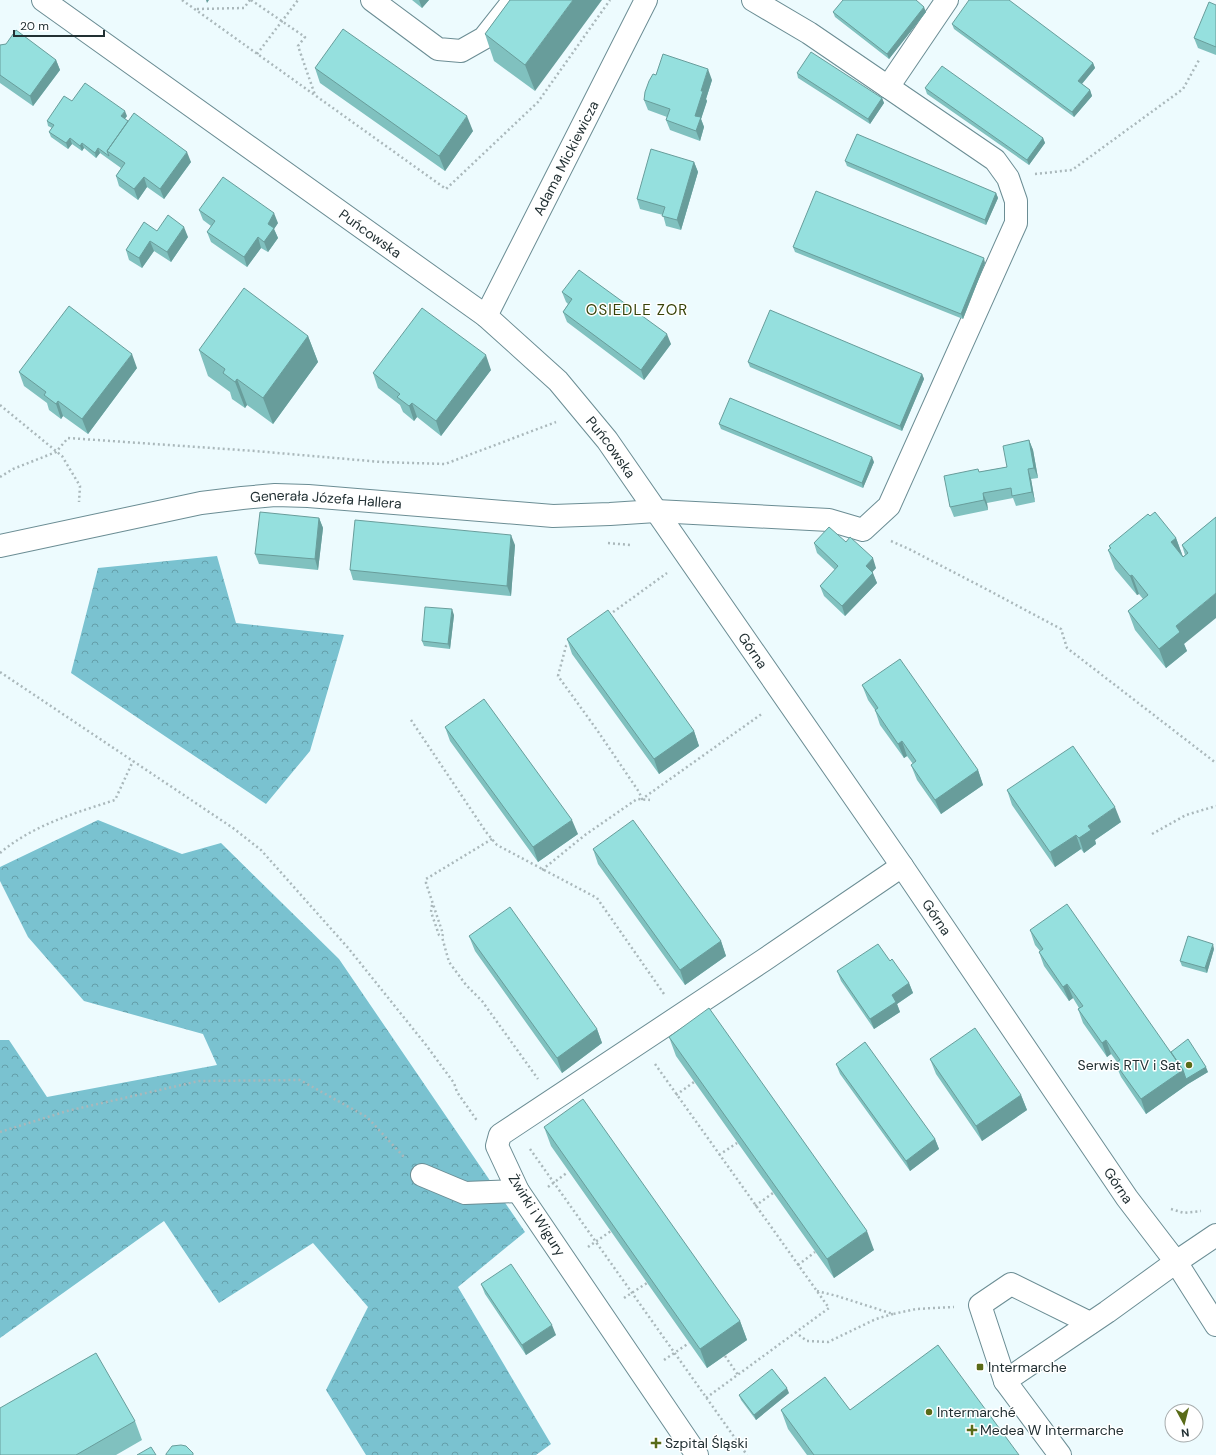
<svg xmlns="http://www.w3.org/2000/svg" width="1216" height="1455" viewBox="0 0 1216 1455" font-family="'DM Sans',sans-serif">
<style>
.forest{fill:url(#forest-crowns)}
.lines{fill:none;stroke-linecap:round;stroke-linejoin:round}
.minor-casing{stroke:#6b8d94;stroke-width:24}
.path{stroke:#aab8bb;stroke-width:2.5;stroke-dasharray:2 3;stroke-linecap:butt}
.minor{stroke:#fff;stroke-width:22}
.wall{fill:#80c1bf}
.shaded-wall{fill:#689d9b}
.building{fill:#95e0de;stroke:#689d9b}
.poi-dot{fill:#596b18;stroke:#fff;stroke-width:1.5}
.labels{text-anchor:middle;stroke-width:3;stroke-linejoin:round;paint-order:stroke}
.street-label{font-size:14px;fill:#223033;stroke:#fff}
.poi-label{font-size:14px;fill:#223033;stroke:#fff;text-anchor:start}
.neighbourhood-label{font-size:15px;letter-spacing:1px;fill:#374309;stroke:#fff}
</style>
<defs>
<pattern id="forest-crowns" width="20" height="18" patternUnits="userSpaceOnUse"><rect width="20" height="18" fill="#7ac2d0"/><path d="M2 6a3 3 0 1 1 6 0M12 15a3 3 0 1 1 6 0" fill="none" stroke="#649ea9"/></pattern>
</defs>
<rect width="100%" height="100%" fill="#edfbfe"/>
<path class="forest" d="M217,556L236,623L344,635L310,751L266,804L71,673L98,568Z
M98,820L182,854L221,843L339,959L525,1232L458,1287L551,1444L536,1455H366L326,1390L368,1307L313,1243L219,1303L164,1221L0,1338V1040H9L47,1097L217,1065L203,1034L84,1001L28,937L0,881V867Z"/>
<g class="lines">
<defs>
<g id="minor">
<path id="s1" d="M43,0L486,316L558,381L607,440L902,866L1127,1198L1176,1262L1216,1325"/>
<path d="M372,0L438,49L461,51L484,38L514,0"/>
<path d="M888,87L947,0"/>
<path id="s2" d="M486,316L646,0"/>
<path id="s3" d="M0,546L201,503L242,498L275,495L308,496L553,516L610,514L656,511L829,520L863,530L889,506L1016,223V201L1008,178L995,160L809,33L753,0"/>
<path d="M422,1175L465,1193L518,1191"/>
<path d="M1005,1381L980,1305L1011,1284L1090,1323"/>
<path d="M697,1455L518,1191L497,1146L500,1135L764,960L902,866"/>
<path d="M1060,1455L1005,1381L1107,1312L1176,1262L1216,1235"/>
</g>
</defs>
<use href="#minor" class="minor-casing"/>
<path class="path" d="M182,0L446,189L538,102L610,0
M251,0L305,37L298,46L315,95
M197,9L244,8L250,0
M257,54L298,0
M1035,174L1072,170L1183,89L1199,60
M0,405L62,456L80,486L79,502
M0,477L13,469L56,452L68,438L255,451L381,462L445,464L556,422
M891,541L909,549L986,589L1061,629L1067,648L1216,763
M608,543L630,545
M609,615L667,573
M571,643L566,646L558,676L597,730L639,792L642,799L763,713
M0,672L233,828L261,850L349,949L426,1045L454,1083L457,1092L478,1122
M411,720L486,832L497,845L597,898L664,994
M1152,834L1186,815L1216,806
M492,839L426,879V883L443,934L442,937L449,962L466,985L482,1001L538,1079
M0,853C33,825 75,813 115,800L133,761
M542,870L585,835L637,799L650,800
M432,905L431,912L439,935L442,937
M655,1064L829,1308L706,1398
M676,1095L694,1082
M0,1132L67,1111L199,1081L300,1080L367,1117L404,1157
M530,1149L747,1455
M719,1155L737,1143
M548,1187L568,1172
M755,1206L773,1193
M1171,1209L1184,1213L1201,1211
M588,1247L611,1231
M798,1265L815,1252
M817,1291L837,1296L893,1314L916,1309L954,1307
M624,1298L647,1283
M795,1332L807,1341L828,1342L876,1319L893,1314
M725,1356L738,1375
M664,1360L689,1343"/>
<use href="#minor" class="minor"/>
</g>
<path class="wall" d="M412,0H429L422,8Z
M510,0L535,91L494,61L485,34Z
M1216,5V55L1198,48L1194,38Z
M833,12H926L889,59L835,17Z
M952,24L1093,63L1095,68L1082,84L1090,90L1092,96L1074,117L954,29Z
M6,44L56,60L60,70L33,106L0,83V45Z
M315,68L473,131L445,171L320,83Z
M797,73L882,98L884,103L870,124L798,78Z
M656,75L712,80L706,99L707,101L701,119L704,127L700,141L670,130L666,120L667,117L648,110L644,100Z
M925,88L1043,138L1045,143L1029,165L927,94Z
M127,116L125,119L191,162L164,199L147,187L138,200L119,186L116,176L121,168L100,153L96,158L84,148L82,151L72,144L68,149L51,137L49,132L52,128L48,126L47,121Z
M845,161L996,193L998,198L986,225L847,166Z
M694,162L698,172L681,230L666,226L663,215L640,209L637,199Z
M199,210L278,223L274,229L278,238L268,252L261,248L247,267L211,242L207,232L211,226L203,220Z
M157,231L188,237L171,262L154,251L142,268L129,260L126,250Z
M793,247L985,263L963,319L795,252Z
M562,292L671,344L644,380L567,322L563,312L568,304L566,302Z
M308,336L318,362L273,424L247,405L245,408L232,399L230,392L208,376L199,350Z
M748,362L922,374L924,379L902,431L750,367Z
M137,368L88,434L63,416L61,419L49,410L47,403L24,386L19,372Z
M491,370L441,436L417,417L414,421L403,412L400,405L378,388L373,373Z
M719,424L874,462L863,488L721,429Z
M1029,440L1033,450L1038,478L1031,479L1035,502L1016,506L1013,498L987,503L988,510L954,517L950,507L979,472L1007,467Z
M1150,516L1176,538L1183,557L1185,555L1182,545L1216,517L1184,644L1187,651L1166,668L1135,630L1128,611L1143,599L1139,594L1137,595L1115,569L1108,550L1110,549L1109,546Z
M319,518L323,528L318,570L259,564L255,554Z
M846,542L876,568L872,572L877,583L845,616L824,596L820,586L835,570L817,553L814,543Z
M515,545L511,596L353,580L350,570Z
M454,615L450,649L424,646L422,641Z
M567,639L694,731L699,746L659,774L572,654Z
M862,685L978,770L983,785L941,814L917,780L911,765L913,764L907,756L904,758L880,725L875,710L868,700Z
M445,727L578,834L538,862L450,741Z
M1007,790L1121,822L1095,840L1096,844L1084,853L1081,849L1055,867L1012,805Z
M593,849L721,941L726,956L685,985L598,864Z
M1030,930L1171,1052L1208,1072L1188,1084L1146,1114L1121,1077L1115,1063L1117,1062L1111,1054L1107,1057L1083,1023L1078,1009L1079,1008L1073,998L1069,1001L1044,966L1039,952L1040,951L1035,945Z
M469,936L597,1029L602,1043L562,1073L475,951Z
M1214,949L1207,973L1182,966L1180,961Z
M890,961L909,983L913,993L897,1004L900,1012L874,1029L841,981L837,971Z
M669,1037L874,1250L834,1278L676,1056Z
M930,1059L1021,1095L1027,1110L982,1141L936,1074Z
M836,1064L935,1139L939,1149L910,1171L840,1074Z
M544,1127L740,1321L747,1340L707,1368L551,1146Z
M481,1284L556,1335L526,1355L485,1294Z
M789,1393L756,1420L741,1400L739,1395Z
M781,1410H850L1019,1455H807L788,1429Z
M135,1421L142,1440L116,1455H0Z"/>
<path class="shaded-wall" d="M206,0H209L207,3Z
M419,0H429L422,8Z
M573,0H602L535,91L525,65Z
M924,7L926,12L889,59L887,54Z
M56,60L60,70L33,106L30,96Z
M1093,63L1095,68L1080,86L1078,81Z
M708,69L712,80L706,99L707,101L701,119L704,127L700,141L696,131L695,116L701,91Z
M1090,90L1092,96L1074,117L1072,112Z
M882,98L884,103L870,124L868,119Z
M125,111L127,116L123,121L121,116Z
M467,116L473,131L445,171L439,156Z
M70,138L72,144L68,149L66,143Z
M1043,138L1045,143L1029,165L1027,160Z
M82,143L84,148L82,151L80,146Z
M98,148L100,153L96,158L95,153Z
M187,152L191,162L164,199L160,189Z
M694,162L698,172L681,230L677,220Z
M144,177L147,187L138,200L134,189Z
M996,193L998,198L986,225L985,220Z
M274,213L278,223L274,229L278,238L268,252L264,242L268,224Z
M184,227L188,237L171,262L167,252Z
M258,237L261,248L247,267L244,257Z
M150,241L154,251L142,268L139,258Z
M984,258L985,263L963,319L961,314Z
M667,334L671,344L644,380L641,370Z
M308,336L318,362L273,424L263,398Z
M132,354L137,368L88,434L82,419Z
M486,355L491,370L441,436L436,421Z
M922,374L924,379L902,431L900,426Z
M237,379L247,405L245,408L235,382Z
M58,401L63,416L61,419L56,404Z
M412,403L417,417L414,421L409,406Z
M1029,440L1033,450L1038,478L1034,468Z
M872,457L874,462L863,488L862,483Z
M1028,469L1031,479L1035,502L1032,492Z
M983,493L987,503L988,510L984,500Z
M319,518L323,528L318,570L315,559Z
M511,535L515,545L511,596L507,586Z
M1176,538L1183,557L1171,542Z
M873,558L876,568L869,576L866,566Z
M873,573L877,583L845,616L842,606Z
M1132,575L1139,594L1137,595L1130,576Z
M1216,593V618L1184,644L1187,651L1166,668L1159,649L1176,626Z
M452,609L454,615L450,649L448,644Z
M694,731L699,746L659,774L654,759Z
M902,741L907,756L904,758L898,744Z
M978,770L983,785L941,814L935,800Z
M1115,807L1121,822L1095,840L1096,844L1084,853L1079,838L1088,826Z
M572,820L578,834L538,862L533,847Z
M1076,835L1081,849L1055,867L1050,852Z
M721,941L726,956L685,985L680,970Z
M1213,944L1214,949L1207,973L1205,968Z
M909,983L913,993L897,1004L900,1012L874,1029L870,1019L892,995Z
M1067,984L1073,998L1069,1001L1063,987Z
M597,1029L602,1043L562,1073L557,1058Z
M1106,1040L1111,1054L1107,1057L1102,1043Z
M1206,1067L1208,1072L1188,1084L1146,1114L1141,1099L1183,1070Z
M1021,1095L1027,1110L982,1141L976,1126Z
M935,1139L939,1149L910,1171L906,1161Z
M867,1231L874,1250L834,1278L827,1259Z
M740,1321L747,1340L707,1368L700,1349Z
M552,1325L556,1335L526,1355L522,1345Z
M787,1388L789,1393L756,1420L754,1415Z"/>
<path class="building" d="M510,0H573L525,65L485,34Z
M843,0H916L924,7L887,54L833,12Z
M969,0H1009L1093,63L1078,81L1090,90L1072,112L952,24Z
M1209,2L1216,5V47L1194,38Z
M343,29L467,116L439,156L315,68Z
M16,30L56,60L30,96L0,75V45L6,44Z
M811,52L882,98L868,119L797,73Z
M663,54L708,69L701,91H703L695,116L701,117L696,131L666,120L670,109L644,100L645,92L649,81L653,74L656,75Z
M942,66L1043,138L1027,160L925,88Z
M85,83L125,111L121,116L128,121L107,151L109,156L98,148L95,153L82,143L80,146L70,138L66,143L49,132L54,125L47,121L64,96L72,101Z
M134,113L187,152L160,189L144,177L134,189L116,176L125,163L107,151Z
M857,134L996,193L985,220L845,161Z
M651,149L694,162L677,220L662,216L665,207L637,199Z
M223,177L274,213L268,224L274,228L264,242L258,237L244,257L207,232L215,221L199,210Z
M816,191L984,258L961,314L793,247Z
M168,215L184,227L167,252L150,241L139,258L126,250L144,222L157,231Z
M579,270L667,334L641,370L563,312L572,299L562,292Z
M244,288L308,336L263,398L237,379L235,382L223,373L225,369L199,350Z
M69,306L132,354L82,419L58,401L56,404L44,395L46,392L19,372Z
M422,308L486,355L436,421L412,403L409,406L397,397L400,394L373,373Z
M770,310L922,374L900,426L748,362Z
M730,398L872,457L862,483L719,424Z
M1029,440L1034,468L1028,469L1032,492L1012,496L1011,488L983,493L984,500L950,507L944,476L978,469L979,472L1007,467L1003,446Z
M260,512L319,518L315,559L255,554Z
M1155,512L1176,538L1171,542L1183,557L1188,553L1182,545L1216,517V593L1176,626L1180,632L1159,649L1128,611L1148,595L1132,575L1130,576L1108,550L1111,548L1109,546L1148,514L1150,516Z
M355,520L511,535L507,586L350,570Z
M829,527L846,542L850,537L873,558L866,566L873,573L842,606L820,586L838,566L814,543Z
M425,607L452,609L448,644L422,641Z
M608,610L694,731L654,759L567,639Z
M900,659L978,770L935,800L911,765L916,761L902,741L898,744L875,710L878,708L862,685Z
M484,699L572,820L533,847L445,727Z
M1073,746L1115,807L1088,826L1091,830L1079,838L1076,835L1050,852L1007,790Z
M633,820L721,941L680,970L593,849Z
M1067,904L1183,1070L1141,1099L1115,1063L1120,1060L1106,1040L1102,1043L1078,1009L1083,1006L1067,984L1063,987L1039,952L1043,949L1030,930Z
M510,907L597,1029L557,1058L469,936Z
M1188,936L1213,944L1205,968L1180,961Z
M878,944L890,961L892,959L909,983L892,995L896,1002L870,1019L837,971Z
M709,1008L867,1231L827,1259L669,1037Z
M975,1028L1021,1095L976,1126L930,1059Z
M1188,1039L1206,1067L1186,1079L1183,1070L1171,1052Z
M865,1042L935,1139L906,1161L836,1064Z
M583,1099L740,1321L700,1349L544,1127Z
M511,1264L552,1325L522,1345L481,1284Z
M938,1345L1019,1455H814L781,1410L825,1377L850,1410Z
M96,1353L135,1421L76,1455H0V1408Z
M772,1369L787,1388L754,1415L739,1395Z
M181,1445L186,1446L193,1453V1455H166V1454L172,1446Z
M151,1447L156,1455H137Z"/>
<g class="poi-dot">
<circle cx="1189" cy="1065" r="4"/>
<rect x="976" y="1363" width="8" height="8" rx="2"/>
<circle cx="929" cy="1412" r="4"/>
<path d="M970 1424h4v4h4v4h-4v4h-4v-4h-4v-4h4z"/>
<path d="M654 1437h4v4h4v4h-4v4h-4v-4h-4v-4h4z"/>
</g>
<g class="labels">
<g class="street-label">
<text dy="5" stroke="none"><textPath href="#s2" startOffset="177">Adama Mickiewicza</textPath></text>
<text dy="5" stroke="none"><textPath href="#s1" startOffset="402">Puńcowska</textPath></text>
<text dy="5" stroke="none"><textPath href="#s1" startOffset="726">Puńcowska</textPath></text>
<text dy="5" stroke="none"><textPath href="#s3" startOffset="331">Generała Józefa Hallera</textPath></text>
<text dy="5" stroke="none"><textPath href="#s1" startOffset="974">Górna</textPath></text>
<text dy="5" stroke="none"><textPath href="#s1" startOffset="1298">Górna</textPath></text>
<text dy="5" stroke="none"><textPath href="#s1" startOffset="1622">Górna</textPath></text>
<text transform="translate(537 1215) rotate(58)" y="5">Żwirki i Wigury</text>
</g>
<g class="poi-label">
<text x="1181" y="1070" text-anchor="end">Serwis RTV i Sat</text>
<text x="988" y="1372">Intermarche</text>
<text x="937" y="1417">Intermarché</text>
<text x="980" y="1435">Medea W Intermarche</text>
<text x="665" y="1448">Szpital Śląski</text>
</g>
<g class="neighbourhood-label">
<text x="637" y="315">OSIEDLE ZOR</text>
</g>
</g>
<g transform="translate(1184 1423) rotate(173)"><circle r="19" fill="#ffffff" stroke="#a7acad"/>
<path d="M0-3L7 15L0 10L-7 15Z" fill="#596b18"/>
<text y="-6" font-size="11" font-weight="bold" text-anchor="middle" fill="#223033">N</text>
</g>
<path d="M14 30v6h90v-6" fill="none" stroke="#223033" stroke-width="2"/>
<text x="20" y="30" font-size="12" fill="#223033" stroke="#ffffff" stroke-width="3" paint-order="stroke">20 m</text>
</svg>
